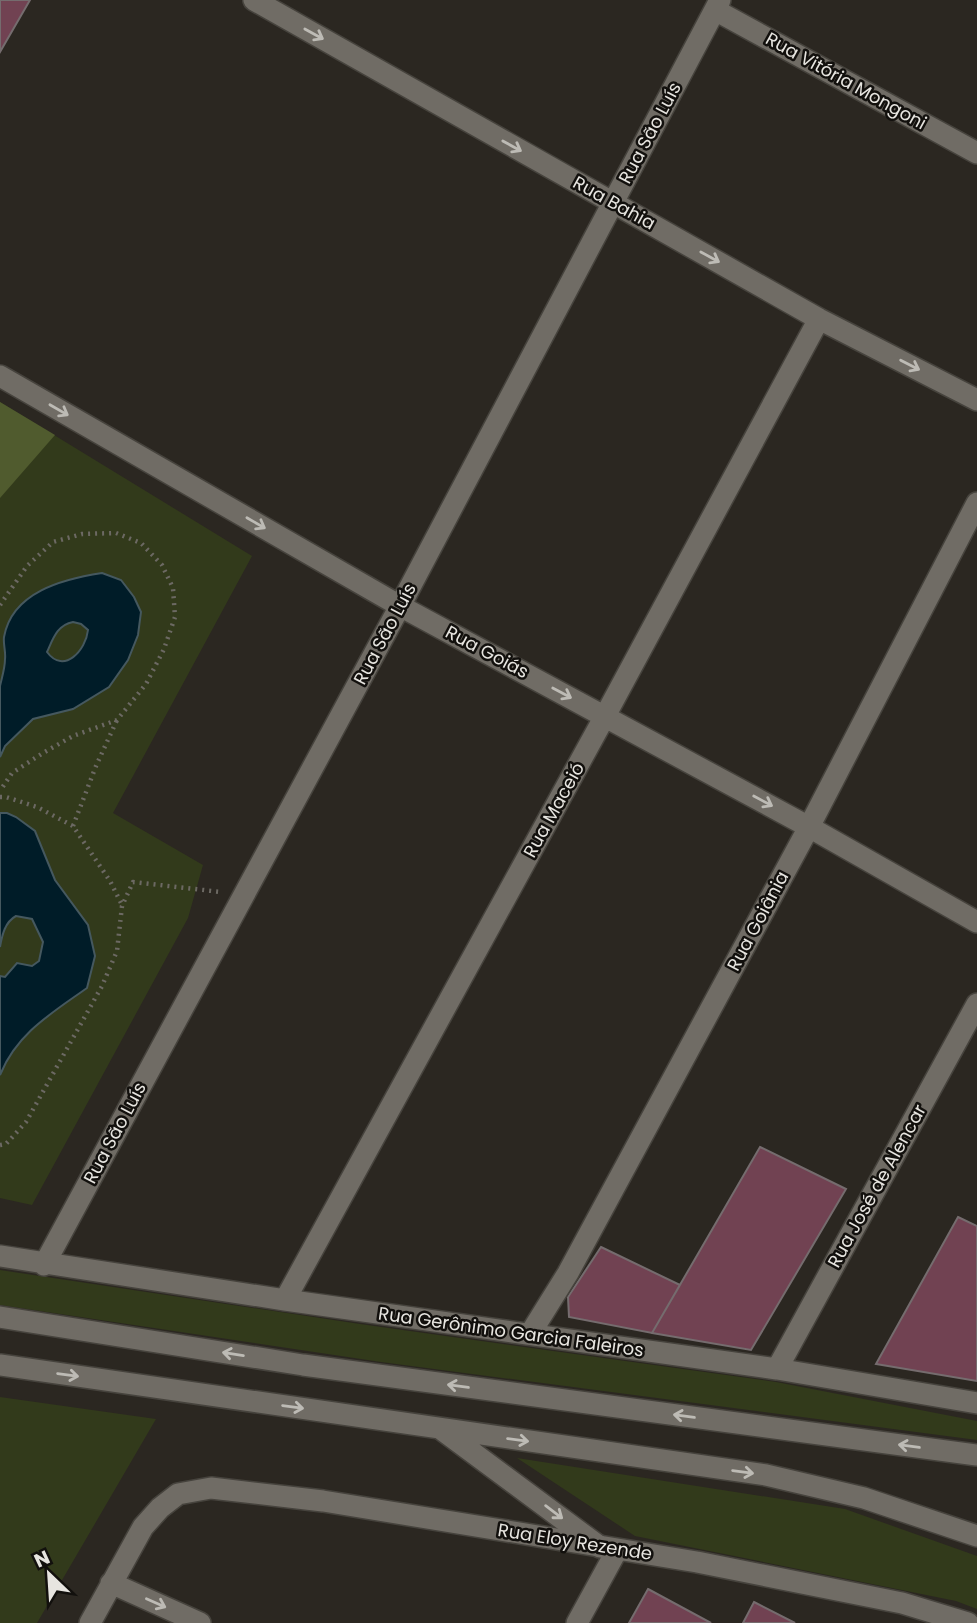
<svg xmlns="http://www.w3.org/2000/svg" width="977" height="1623" viewBox="0 0 977 1623" font-family="Poppins,sans-serif">
<style>
.green{fill:#323a1b}
.forest{fill:#505b2e}
.water{fill:#001c28;stroke:#45585f;stroke-width:2;fill-rule:evenodd}
.building{fill:#714252;stroke:#756c6e;stroke-width:2}
.lines{fill:none;stroke-linecap:round;stroke-linejoin:round}
.street-casing{stroke:#46433d;stroke-width:24}
.secondary-casing{stroke:#46433d;stroke-width:24}
.path{stroke:#6c6963;stroke-width:4.5;stroke-dasharray:2 5;stroke-linecap:butt}
.street{stroke:#706c65;stroke-width:21}
.secondary{stroke:#706c65;stroke-width:21}
.oneway{stroke:#bdbbb5}
.labels{text-anchor:middle;stroke-width:5;stroke-linejoin:round;paint-order:stroke}
.street-label{font-size:18px;fill:#e7e5e0;stroke:#12100d}
</style>
<rect width="100%" height="100%" fill="#2b2721"/>
<path class="green" d="M0,402L252,556L113,813L203,865L188,918L32,1205L0,1198Z
M0,1270L360,1324L776,1382L977,1421V1440L381,1362L0,1305Z
M0,1397L156,1419L37,1623H0Z
M517,1458L845,1509L977,1556V1609L956,1601L635,1536Z"/>
<path class="forest" d="M0,402L55,435L0,498Z"/>
<path class="water" d="M102,573L121,580L134,597L141,612L138,635L128,660L109,687L73,709L33,719L5,746L0,757C0,737 0,704 0,686C2,677 5,668 5,659C6,652 3,644 4,637C12,592 63,579 102,573ZM73,622L81,624L88,630C86,650 64,675 47,652C53,639 57,625 73,622Z
M0,813H7L16,817L35,831L55,880L88,925L95,956L87,988C52,1013 17,1033 0,1075V976L5,977L17,963L32,966L39,961L43,942L32,919L16,916C5,922 2,935 0,947Z"/>
<path class="building" d="M0,0H30L0,52Z
M760,1147L846,1189L751,1350L652,1333Z
M958,1217L977,1226V1381L876,1364Z
M601,1247L680,1285L652,1333L569,1317L568,1297Z
M648,1589L711,1623H629Z
M754,1602L795,1623H743Z"/>
<g class="lines">
<defs>
<path id="street" d="M254,0L819,319L977,400
M715,10L977,153
M0,376L400,606L809,827L977,922
M0,1256L285,1300L777,1369L977,1403
M44,1265L400,606L720,0
M285,1300L605,716L819,319
M530,1334L568,1273L809,827L977,503
M777,1369L977,1004
M111,1583L200,1623
M90,1623L143,1527L160,1508L178,1494L211,1488L323,1501L697,1562L902,1603L968,1623
M577,1623L617,1550"/>
<path id="secondary" d="M0,1317L303,1365L977,1455
M0,1365L766,1475L864,1498L977,1536
M441,1429L600,1547"/>
</defs>
<use href="#street" class="street-casing"/>
<use href="#secondary" class="secondary-casing"/>
<path class="path" d="M0,605L27,566L53,542L82,534L116,533L141,543L162,565L173,588L175,617L164,649L146,684L117,720L73,736L43,753L12,773L0,791
M0,797H6L37,807L73,826L110,881L122,905
M73,826L96,766L117,720
M0,1145L6,1144L26,1122L102,986L117,951L122,906L133,882L221,892"/>
<use href="#street" class="street"/>
<use href="#secondary" class="secondary"/>
</g>
<defs><path id="oneway-shaft" d="M-6 0H5M1.5-3L5.5 0L1.5 3" fill="none" stroke-width="1.6" stroke-linecap="round" stroke-linejoin="round" transform="scale(1.75)"/></defs>
<g class="oneway">
<use href="#oneway-shaft" transform="translate(314 34) rotate(29)"/>
<use href="#oneway-shaft" transform="translate(512 146) rotate(29)"/>
<use href="#oneway-shaft" transform="translate(710 257) rotate(29)"/>
<use href="#oneway-shaft" transform="translate(910 365) rotate(27)"/>
<use href="#oneway-shaft" transform="translate(59 410) rotate(30)"/>
<use href="#oneway-shaft" transform="translate(256 523) rotate(30)"/>
<use href="#oneway-shaft" transform="translate(562 693) rotate(28)"/>
<use href="#oneway-shaft" transform="translate(763 801) rotate(28)"/>
<use href="#oneway-shaft" transform="translate(233 1354) rotate(-171)"/>
<use href="#oneway-shaft" transform="translate(68 1375) rotate(8)"/>
<use href="#oneway-shaft" transform="translate(458 1386) rotate(-172)"/>
<use href="#oneway-shaft" transform="translate(293 1407) rotate(8)"/>
<use href="#oneway-shaft" transform="translate(684 1416) rotate(-172)"/>
<use href="#oneway-shaft" transform="translate(518 1440) rotate(8)"/>
<use href="#oneway-shaft" transform="translate(909 1446) rotate(-172)"/>
<use href="#oneway-shaft" transform="translate(743 1472) rotate(8)"/>
<use href="#oneway-shaft" transform="translate(554 1512) rotate(37)"/>
<use href="#oneway-shaft" transform="translate(156 1603) rotate(24)"/>
</g>
<g class="labels">
<g class="street-label">
<text transform="translate(846 81) rotate(29)" y="6">Rua Vitória Mongoni</text>
<text transform="translate(650 133) rotate(-62)" y="6">Rua São Luís</text>
<text transform="translate(614 203) rotate(29)" y="6">Rua Bahia</text>
<text transform="translate(385 634) rotate(-62)" y="6">Rua São Luís</text>
<text transform="translate(487 652) rotate(28)" y="6">Rua Goiás</text>
<text transform="translate(554 810) rotate(-61)" y="6">Rua Maceió</text>
<text transform="translate(758 921) rotate(-62)" y="6">Rua Goiânia</text>
<text transform="translate(115 1133) rotate(-62)" y="6">Rua São Luís</text>
<text transform="translate(877 1186) rotate(-61)" y="6">Rua José de Alencar</text>
<text transform="translate(511 1332) rotate(8)" y="6">Rua Gerônimo Garcia Faleiros</text>
<text transform="translate(575 1542) rotate(9)" y="6">Rua Eloy Rezende</text>
</g>
</g>
<g transform="translate(49 1574) rotate(335)" stroke="#12100d" stroke-width="5" paint-order="stroke">
<path d="M0-5L12 26L0 18L-12 26Z" fill="#e7e5e0"/>
<text y="-10" font-size="19" font-weight="bold" text-anchor="middle" fill="#e7e5e0">N</text>
</g>
</svg>
